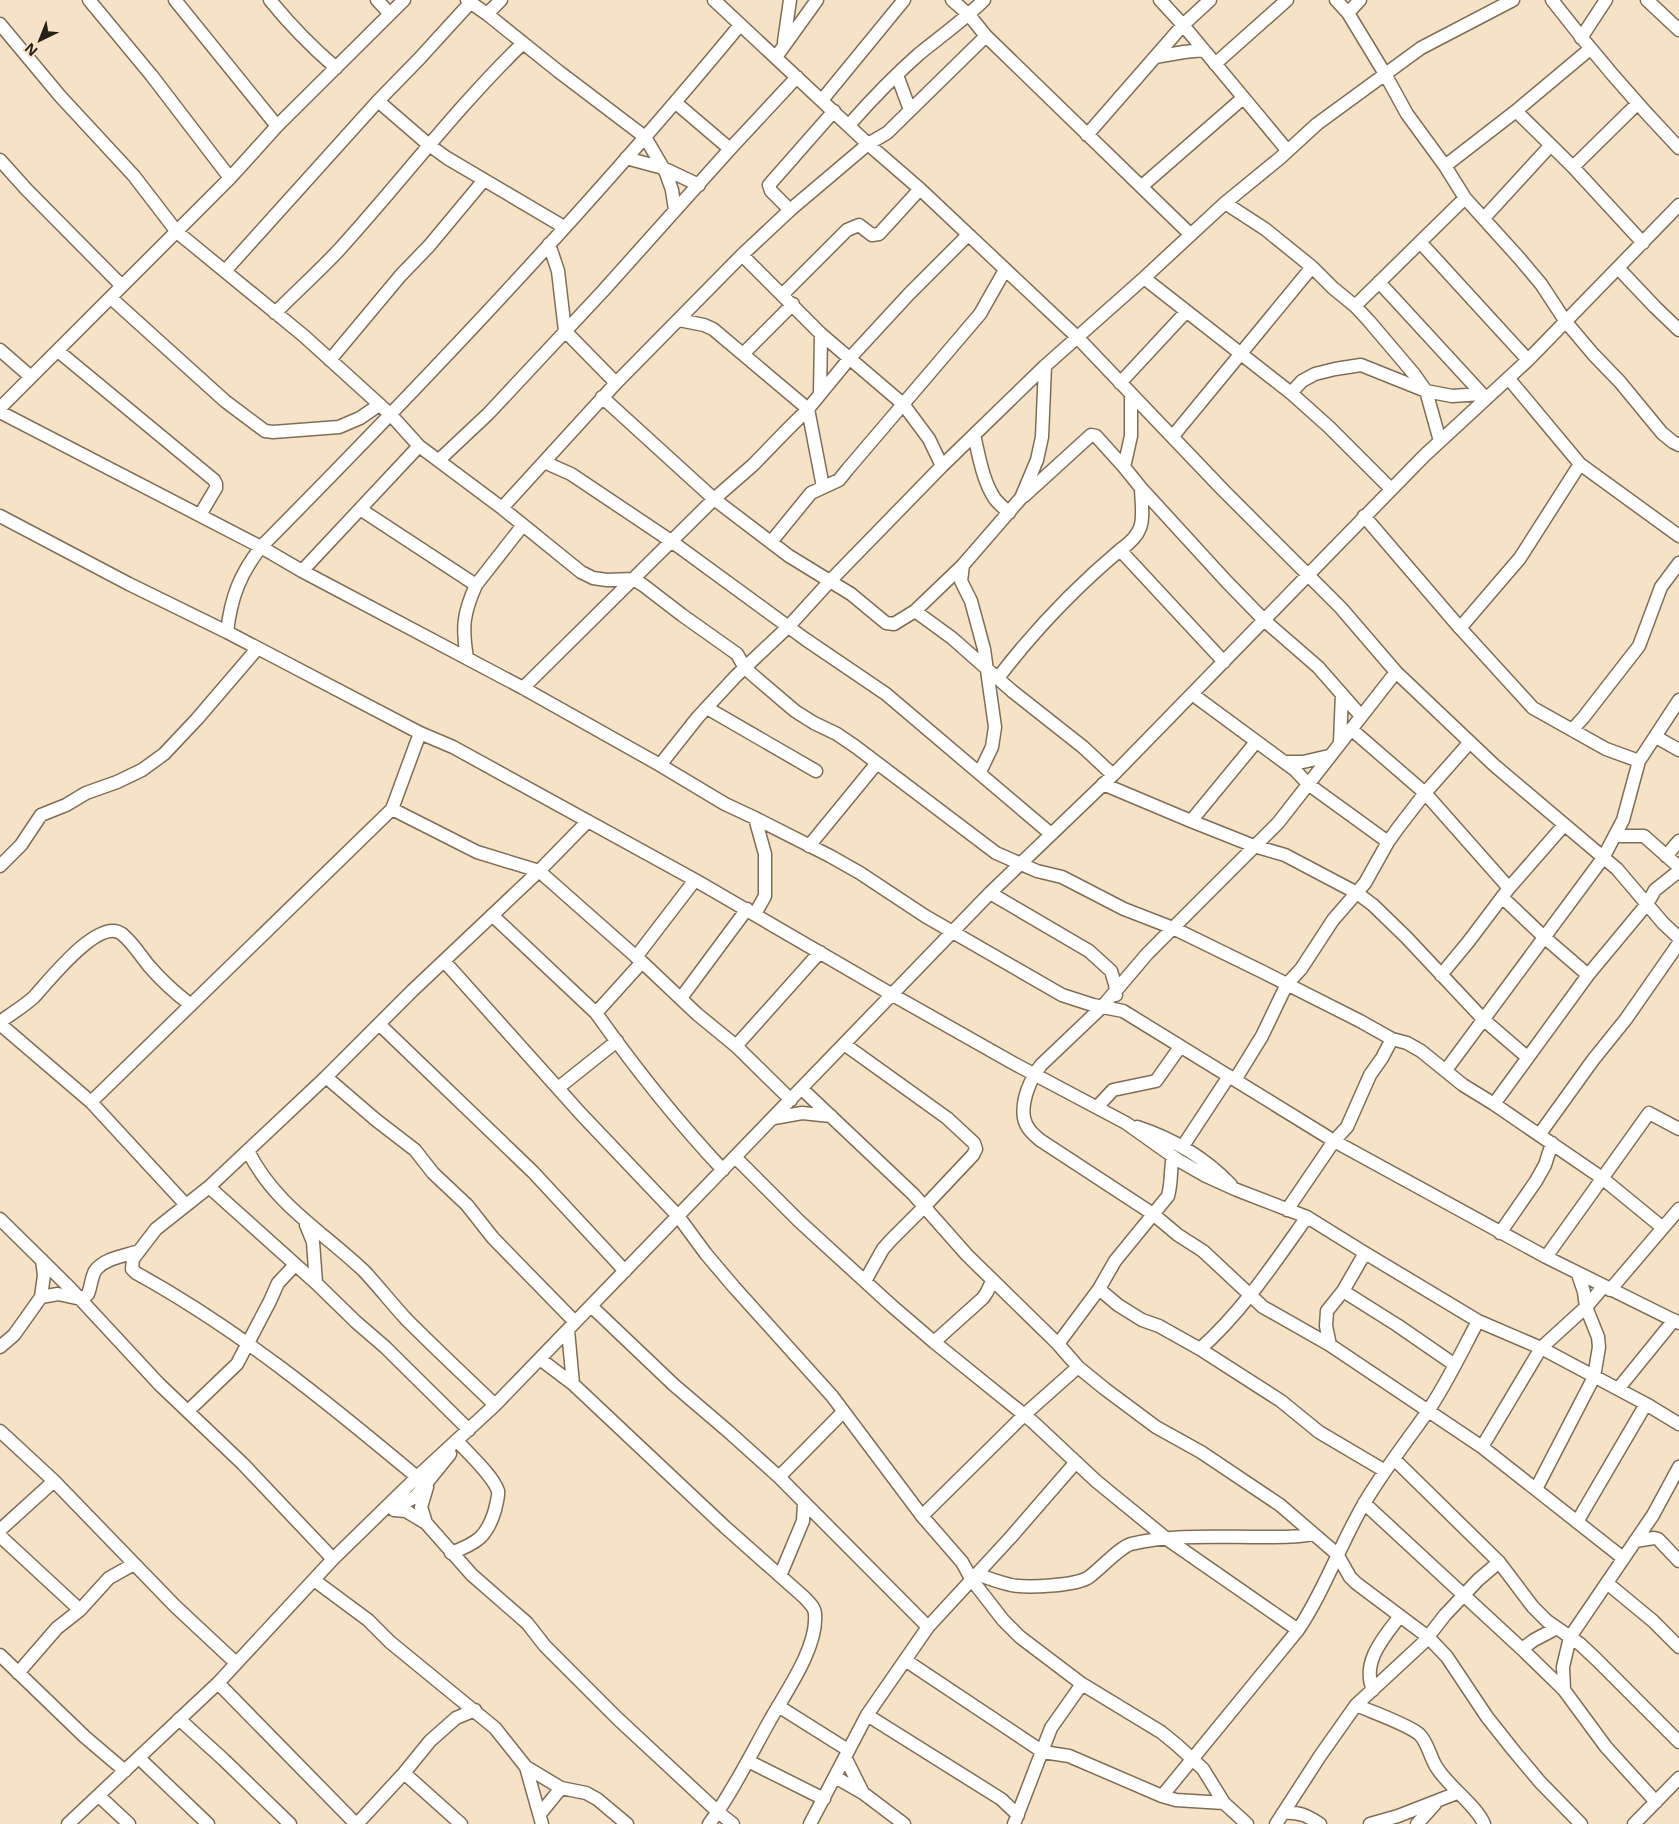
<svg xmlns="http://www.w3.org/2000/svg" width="1679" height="1824" viewBox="0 0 1679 1824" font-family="'Open Sans',sans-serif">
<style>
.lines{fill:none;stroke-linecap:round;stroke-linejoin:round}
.minor-casing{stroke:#7f6e56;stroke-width:15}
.minor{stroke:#fff;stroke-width:12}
</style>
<rect width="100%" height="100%" fill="#f6e2c7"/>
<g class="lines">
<defs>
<path id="minor" d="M89,0L152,76L230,178
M175,0L277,126
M270,0C290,25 312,47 336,68
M377,0L390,14
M467,0L487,14L558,71L645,137L666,173L672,190L675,210
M714,0L868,144L920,189L1077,337L1223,490L1341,608L1396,672L1494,765L1617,869L1663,923L1679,938
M952,0L969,15L986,36L1190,234
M1160,0L1183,25L1287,150
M1336,0L1348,13L1385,74L1407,114L1445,166L1465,198L1520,259L1541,284L1566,322L1593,354L1620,382L1662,433L1673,442L1679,445
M1552,0C1592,52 1634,101 1679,148
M1647,0L1679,30
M1348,13L1360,0
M487,14L501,0
M0,24L60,96L134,176L177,232L304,336L391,415L419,446L502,508L581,572L593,578L607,580L633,579L643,585L682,615L737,654L745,668L754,676L795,711L814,723L837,734L856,747L996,853L1037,871L1062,877L1124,909L1173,928L1263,972L1360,1021L1392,1039L1407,1043L1421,1051L1463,1085L1494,1104L1602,1178L1663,1228
M1581,38L1606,0
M784,42L790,0
M776,57L817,0
M1155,57L1184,52L1204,50
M1215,64L1287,0
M897,75L910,110
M822,100L904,0
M378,101L429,145L447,158L564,227
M676,103L730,149
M1516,111L1590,49
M849,125C871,100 894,76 919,54C941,36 964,20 984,0
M1087,135L1183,25L1210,0
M626,158L663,168L699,185
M0,160L27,190L122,286
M1445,166L1516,111L1573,167L1643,243
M1573,167L1637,104
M1142,186L1243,98
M1225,203L1265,229L1312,267L1333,288L1355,306L1369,321L1414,374L1426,391L1440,441
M790,210L771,191L769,185L834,111
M1484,218L1550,146
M1420,242L1528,360
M549,244L558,271L565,331L616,383
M742,255L821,334L903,404L929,439L942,466
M1619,269L1655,307L1679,330
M225,271L378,101L419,59L471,2
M1144,278L1291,393L1329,427L1391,489
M1379,282L1482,394
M783,294L847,230L859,225L872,235L879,234L920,189
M111,298L225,401L265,431L273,432L339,427L360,418L379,405
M1355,306L1465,198
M275,313C296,292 318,272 338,251C400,183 456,108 523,43
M679,320L704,325L713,329L808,409L823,487
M0,350L31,377
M58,351L214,480L216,484V488L200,515
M743,354L793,304
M330,360L401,275L429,246L484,180
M1509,379L1580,464L1679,536
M1120,383L1186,312
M1291,393L1302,381L1315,374L1335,369L1361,365L1426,391L1452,396L1482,394L1487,398
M820,394L821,334
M1131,394V436L1124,467L1141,488L1227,582L1265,621L1318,667L1361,716
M602,397L714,499L789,556L851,594L886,623L894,624L915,611L963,565L1021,498L1037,460L1042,437L1045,366
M0,408L230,178L277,126L404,0
M0,412L261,547L302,571L523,688L660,765L725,804L755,818L830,856L860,873L925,916L1062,995L1093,1005L1123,1011L1334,1141L1546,1257L1679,1323
M974,435C979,456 983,482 995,499C999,504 1005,509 1009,513
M1173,436L1312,267
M439,460L488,414L603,291L730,149L797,77
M544,462L571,474L671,541L805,639L886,694L1051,834
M1024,496L1091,435L1096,436L1124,467
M502,508L616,383L742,255L790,210L868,144L887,133L986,36
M360,509L476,585
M0,516L129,584L227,632L420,733L453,747L695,880L891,994L1013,1063L1126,1123L1178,1160L1206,1176L1237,1190L1307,1217L1365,1253L1478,1321L1541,1348L1646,1404L1679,1424
M1364,516L1460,628L1533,708L1606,749L1639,761
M771,542L811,493L839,480L847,470L980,314L1005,270
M1120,550C1148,531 1142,518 1141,488
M963,565L961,581L971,601L984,649L995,727L992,747L980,772
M302,571L419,446
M915,611L952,638L1012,691L1083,747L1113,775
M1460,628L1520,558L1580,464
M227,632C231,597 240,574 261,547C427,379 590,207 740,25
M467,658C462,627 463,614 476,585L523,525
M1396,672L1278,823L1147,954L1102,1007L1041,1065C1031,1078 1021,1100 1024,1118C1026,1128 1033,1134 1040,1140L1153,1214L1178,1235L1203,1251L1263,1307L1330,1345L1482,1447L1623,1558
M998,678C1033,632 1075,588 1120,550L1224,662
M523,688L714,499L753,465L785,432L808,409L849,359L909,294L968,235
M1192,694L1295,770L1308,784L1388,842
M707,708L816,771
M1351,729L1425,793L1509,888
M1572,730L1583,718L1639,646L1661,587L1679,563
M420,733L392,809L477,852L539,871L642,962L697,1014L736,1046L791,1100
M1656,737L1679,750
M1340,742L1342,694
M1284,762H1303L1329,756
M660,765L698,717L736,676L789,626L830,581L942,466L1045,366L1144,278L1225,203L1280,158L1317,124L1421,48L1513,0
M1103,784L1191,821L1254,846L1285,855L1357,893L1373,905L1406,937L1484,1020L1527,1057
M755,818L765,854V896L755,914
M1191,821L1256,742
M1615,836H1644L1679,867
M809,846L877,763
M1666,856L1679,841
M0,866L21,845L41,815L66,805L86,793L117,782L142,770L164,754L197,719L257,649
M990,893L1089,951L1111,971L1115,984L1116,995
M1502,897L1544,937L1588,975
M492,915L596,1013
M636,957L695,880
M444,961L581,1114L678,1216L706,1254L734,1287L832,1396L922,1516L962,1562L972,1580L1003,1620L1020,1637L1082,1684L1161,1732L1177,1745L1203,1769L1224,1803L1247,1824
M642,962L596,1013C635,1068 677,1121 723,1170
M1441,975L1469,941L1509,888L1564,825
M681,998L747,909
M0,1022C11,1014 24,1006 34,997C48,982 99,916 122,934C133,943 140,955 149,966C162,981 175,993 191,1005
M0,1024L91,1102L186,1205
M379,1024L533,1172L625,1271
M844,1044L947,1118L974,1143L976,1149L973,1155L924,1207L891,1240L883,1249L865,1281
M736,1046L820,952
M1446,1070L1603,858L1623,820L1639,761L1679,700
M326,1077L376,1120L415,1150L433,1173L467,1205L493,1238L575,1322
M1235,1080L1262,1036L1287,984L1301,969L1333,920L1365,883L1388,842L1398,828L1425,793L1470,742
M558,1088L617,1041
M802,1089L913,1194L967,1255L1058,1344L1078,1367L1105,1389L1156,1427L1201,1452L1280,1505L1337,1554L1350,1577L1356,1583L1428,1637L1447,1657L1487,1717L1514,1751L1540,1782L1581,1824
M91,1102L392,809
M1494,1104L1588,975L1647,904L1655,890L1679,871
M1097,1107L1113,1090L1156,1081L1180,1047
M774,1118L802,1113L831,1116
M1137,1127C1174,1139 1204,1157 1231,1185
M1539,1135L1593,1060L1626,1019L1679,943
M1183,1146L1229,1076
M248,1151C275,1205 322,1231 364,1271C379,1287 392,1304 407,1320C436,1349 466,1377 495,1405
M735,1157L799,1221L892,1306L934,1342L1033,1422L1096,1481L1167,1539L1298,1630
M209,1187L316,1283L356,1322L385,1347L469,1430
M1287,1210L1334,1141L1347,1127L1370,1075L1382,1058L1392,1039
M0,1219L70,1288L159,1384L243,1464L333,1559
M306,1225L313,1242L316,1283
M1500,1233L1536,1181L1545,1165L1552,1143
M1546,1257L1649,1113L1679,1129
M1099,1289L1118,1305L1142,1320L1159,1326L1200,1349L1281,1401L1319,1432L1385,1471
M1610,1290L1679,1209
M1343,1291L1397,1325L1455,1365
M41,1297L58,1294L81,1299L88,1294C91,1287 91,1278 95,1271C104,1258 125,1256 139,1251
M591,1306L674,1385L729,1432L779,1477L928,1627
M568,1330L573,1384
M934,1342L983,1298L987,1292L992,1281
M1058,1344L1099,1289L1115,1261L1168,1196C1172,1182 1170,1169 1173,1156
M1330,1345L1326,1326L1327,1311L1343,1291L1365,1253
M0,1347L14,1335L41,1297L44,1275L42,1260
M1200,1349C1242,1312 1275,1262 1307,1217
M540,1359L573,1384L725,1527L805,1598C809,1603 815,1607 815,1614C818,1648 785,1693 769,1722C750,1756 732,1793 709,1824
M1618,1389L1674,1320
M188,1411L237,1364L270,1301L278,1283L295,1265
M0,1431L54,1481L175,1606L236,1663
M1482,1447L1541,1348L1586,1307L1604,1286
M1394,1459L1499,1562L1533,1607L1547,1621L1580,1644L1596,1659L1679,1742
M417,1477C327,1402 238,1329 136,1273L132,1269L133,1259L156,1229L209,1187L326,1077L412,991L539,871L588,821
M779,1477L843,1412
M1536,1489L1594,1377L1599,1347L1598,1337L1586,1307L1584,1292L1578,1274
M1364,1503L1522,1649L1564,1690L1606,1747L1656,1802
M394,1510L406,1511L426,1523L472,1575L527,1623L545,1646L617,1718L718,1812L733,1824
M394,1510L416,1496L450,1454
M922,1516L1024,1415L1078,1367
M1577,1522L1646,1404
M426,1523L421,1507L427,1487
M0,1530L54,1481
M0,1536L80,1610
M1635,1541L1654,1538L1658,1539L1679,1561
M451,1553C477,1543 487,1537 495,1510C496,1504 499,1496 498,1491C493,1476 470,1455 459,1443
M978,1574C989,1579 999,1582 1011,1585C1027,1588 1076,1586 1089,1577C1099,1570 1120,1547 1131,1544C1170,1534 1219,1537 1260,1537C1278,1537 1295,1538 1313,1534
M780,1576L803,1521L804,1503
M314,1580L368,1620L390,1642L495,1728L526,1767L542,1824
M1607,1583L1653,1621L1679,1647
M1522,1649L1534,1640L1557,1628
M0,1655L85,1737L125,1771
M905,1660L1043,1752L1069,1756L1162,1796L1176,1800L1224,1803
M18,1673L57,1628L80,1610L109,1578L134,1564
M218,1683L356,1824
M1373,1690C1361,1662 1384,1637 1400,1616
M1564,1690L1563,1667L1570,1637L1653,1515L1679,1467
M1356,1705C1372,1712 1407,1724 1419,1734C1428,1742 1430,1758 1437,1768C1449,1787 1477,1806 1484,1824
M778,1706L848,1750
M867,1715L1001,1799L1018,1815
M179,1719L224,1760L290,1824
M845,1757L863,1793
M139,1758L208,1824
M748,1761L824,1799
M526,1767L561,1788L586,1793L597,1799L627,1824
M404,1773L461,1824
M835,1777L863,1793L904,1824
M99,1796L129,1824
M1162,1796L1298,1630C1325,1590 1340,1544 1365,1502C1384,1470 1407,1441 1428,1411C1447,1383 1462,1351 1478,1321
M1283,1813C1300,1812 1306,1815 1320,1824
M540,1814L561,1788
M68,1824L218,1683L333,1559L417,1477L495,1405L990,893L1113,775L1424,456L1528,360L1679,205
M357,1824L404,1773L430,1741L456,1718L475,1710
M810,1824L867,1715L928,1627L1011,1537L1076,1462
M1014,1824L1051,1728L1082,1684
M1276,1824L1320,1756L1356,1705L1424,1642L1445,1615L1478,1580L1499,1562
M1370,1824L1398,1816L1457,1793
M1417,1824L1435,1804
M1634,1824L1679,1778"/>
</defs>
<use href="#minor" class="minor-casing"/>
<use href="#minor" class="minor"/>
</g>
<g transform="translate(40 40) rotate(223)" stroke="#f6e2c7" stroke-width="4" paint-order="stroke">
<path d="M0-4L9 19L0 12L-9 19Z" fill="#272016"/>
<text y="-8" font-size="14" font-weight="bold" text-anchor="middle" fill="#272016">N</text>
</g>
</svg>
